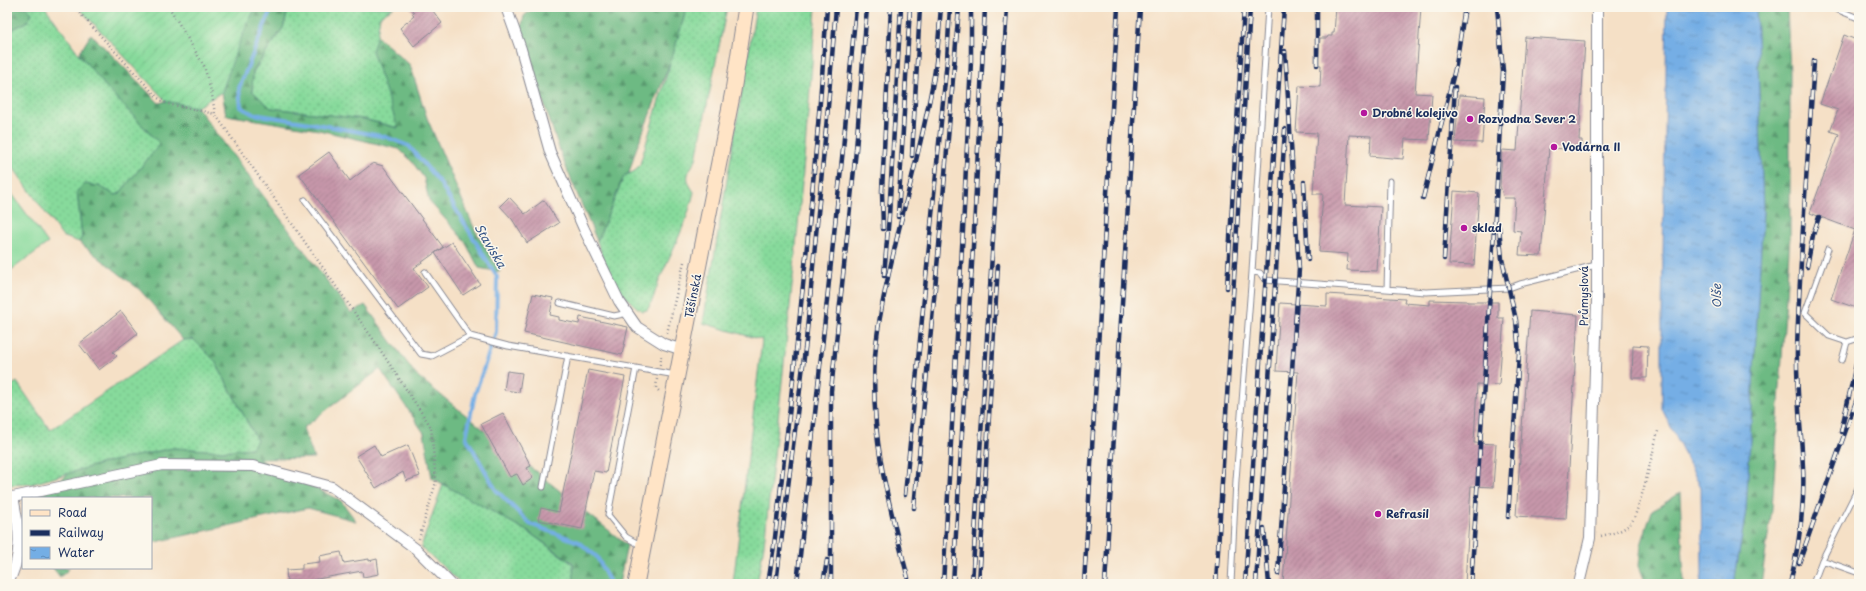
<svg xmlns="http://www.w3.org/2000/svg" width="1866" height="591" viewBox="0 0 1866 591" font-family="'Playpen Sans',sans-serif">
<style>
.grass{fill:url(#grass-dots);stroke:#51847c}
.forest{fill:url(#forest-firs);stroke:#447470}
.garden{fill:url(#garden-furrows);stroke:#51847c}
.pitch{fill:#87da9b;stroke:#51847c}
.water{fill:url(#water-ripples);stroke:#486ea2}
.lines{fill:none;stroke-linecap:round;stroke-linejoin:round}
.stream{stroke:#74aee5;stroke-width:4}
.building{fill:url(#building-hatch)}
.service-casing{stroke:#888892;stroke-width:7}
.minor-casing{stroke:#888892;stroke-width:12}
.secondary-casing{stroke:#888892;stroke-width:17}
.path{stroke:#888892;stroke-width:2.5;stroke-dasharray:1 3;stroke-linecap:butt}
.service{stroke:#fff;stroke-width:5}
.minor{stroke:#fff;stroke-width:10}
.secondary{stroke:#ffe4c6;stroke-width:15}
.rail-casing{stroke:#1b2f5e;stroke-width:4.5}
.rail{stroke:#fbf7ec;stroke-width:3;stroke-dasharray:9;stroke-linecap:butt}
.poi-dot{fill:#b5179e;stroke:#fbf7ec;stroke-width:1.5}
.labels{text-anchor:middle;stroke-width:3;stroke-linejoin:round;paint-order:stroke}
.poi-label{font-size:11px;font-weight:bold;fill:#1b2f5e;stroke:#fbf7ec;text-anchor:start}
.street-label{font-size:11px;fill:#1b2f5e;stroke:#fbf7ec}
.water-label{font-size:12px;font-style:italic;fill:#365586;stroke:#fbf7ec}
</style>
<defs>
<pattern id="grass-dots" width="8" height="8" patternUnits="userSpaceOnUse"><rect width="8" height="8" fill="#87da9b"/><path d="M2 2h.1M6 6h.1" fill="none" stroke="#74bb88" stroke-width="1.8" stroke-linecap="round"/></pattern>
<pattern id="forest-firs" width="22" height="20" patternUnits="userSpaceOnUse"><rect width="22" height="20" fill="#6dba83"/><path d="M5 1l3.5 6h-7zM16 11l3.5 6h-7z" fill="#59986e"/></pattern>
<pattern id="garden-furrows" width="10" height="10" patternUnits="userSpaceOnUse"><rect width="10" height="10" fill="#87da9b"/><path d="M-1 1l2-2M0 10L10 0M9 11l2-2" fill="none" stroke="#74bb88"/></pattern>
<pattern id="water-ripples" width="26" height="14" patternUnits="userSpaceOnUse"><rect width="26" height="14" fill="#74aee5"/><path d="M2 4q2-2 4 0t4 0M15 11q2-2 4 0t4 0" fill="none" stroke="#5e8ebd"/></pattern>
<pattern id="building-hatch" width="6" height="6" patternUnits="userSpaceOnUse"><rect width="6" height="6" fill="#c797aa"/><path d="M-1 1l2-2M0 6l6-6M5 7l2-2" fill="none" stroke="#a17c8e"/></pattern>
</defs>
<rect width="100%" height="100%" fill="#fbf7ec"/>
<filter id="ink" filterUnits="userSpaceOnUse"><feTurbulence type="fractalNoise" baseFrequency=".025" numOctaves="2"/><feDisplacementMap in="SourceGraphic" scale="8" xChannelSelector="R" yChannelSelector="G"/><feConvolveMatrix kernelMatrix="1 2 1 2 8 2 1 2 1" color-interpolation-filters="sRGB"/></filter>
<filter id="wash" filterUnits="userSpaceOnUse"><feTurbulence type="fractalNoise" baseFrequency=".012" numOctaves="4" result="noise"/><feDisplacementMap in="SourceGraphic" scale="16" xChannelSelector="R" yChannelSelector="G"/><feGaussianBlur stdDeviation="0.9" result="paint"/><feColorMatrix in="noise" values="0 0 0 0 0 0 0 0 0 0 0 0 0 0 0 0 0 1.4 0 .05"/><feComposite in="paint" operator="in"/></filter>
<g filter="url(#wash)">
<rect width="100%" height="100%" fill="#f5e0c6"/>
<path class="grass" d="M26,7H45L79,54L107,88L160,144L119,194L115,195L99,186L77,191L82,237L79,242L62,236L7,159V32L27,22L32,13Z
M289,7H394L380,16L377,36L373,51L399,128L363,119L271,108L252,91L253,72L283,28Z
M687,7H727L696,159C688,174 683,176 694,192C687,224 671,252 659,281C655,291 653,302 647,310L642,311C618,295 606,268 597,241L624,176L635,171L640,164Z
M756,7H816C804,187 784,366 764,545L757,584H733L762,340L703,323Z
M193,339L215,361L257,440L252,448L223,451L173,448L100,464L32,484L7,485V388L17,382L50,430L183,340Z
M443,484L527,531L573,564L574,584H462L421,547Z"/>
<path class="forest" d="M7,7H26L32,13L27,22L7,32Z
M256,7H289L283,28L253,71L252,91L271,108L363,119L398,128L372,51L377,36L410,65L427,118L475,230L500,272L479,268L464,240L429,201L424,178L413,163L399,149L319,130L226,115L222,92L234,54L246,26Z
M535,7H687L672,58L635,152L629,173L624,176L597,241L563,160L537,83L521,29L524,16Z
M1756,7H1787L1790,73V236L1772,509L1761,584H1734L1746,510L1763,211Z
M91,34L159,103L166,101L197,107L351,313L365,305L416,375L627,545L619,584H574L573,563L527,531L432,478L424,433L380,369L303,428L314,458L258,459L341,501L356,521L308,508L151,543V498H32L43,494L69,473L100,464L173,448L223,451L252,448L257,440L215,361L193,339L183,340L140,290L79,242L82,237L77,191L85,184L99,186L115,195L119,194L160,144L107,88L79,54Z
M1680,493L1684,584H1646L1639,566L1641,545L1652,511Z
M53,568H70L60,577Z"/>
<path class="garden" d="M78,7H256C241,34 232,62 222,92L197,107L166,101Z"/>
<path class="pitch" d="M7,187L48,243L7,273Z"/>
<path class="water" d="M1667,7H1756L1763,211L1746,510L1734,584H1700L1702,574L1701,487L1662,409V317Z"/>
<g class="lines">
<path class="stream" d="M272,7L239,88L241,107L253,114L316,124L386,137L409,146L440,183L497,277L496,332L475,394L466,437L496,490L530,524L579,542L597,557L609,581V584"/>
</g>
<g id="blocks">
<path class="building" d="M410,7H430L442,23L414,46L400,28L414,16L412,14L414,13Z
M1336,7H1421L1415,93L1432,94L1429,140L1405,139L1403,159L1370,156L1371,136L1349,135L1345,205L1381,207L1377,271L1347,270L1348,254L1319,252L1323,194H1313L1317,133L1296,132L1299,86L1320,87L1321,65H1318L1320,38H1327L1328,36H1332V33H1334Z
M1844,35L1859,41V309L1831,299L1855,230L1810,213L1839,134L1830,131L1838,110L1820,104Z
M1525,37L1585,41L1579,140H1582V150L1549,148L1541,256L1519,255L1521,231L1513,230L1515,198H1504L1500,186L1502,150L1517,151Z
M1459,95L1485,97L1482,143L1455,142Z
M329,152L350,181L373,163L383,166L443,247L414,268L428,287L398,309L299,174Z
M1454,191L1479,193L1474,265L1449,264Z
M509,197L525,214L544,200L559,223L527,243L512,219L500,206Z
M452,242L480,284L463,295L435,253Z
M533,294L553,298L550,315L559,317V320L579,324L580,317L628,327L622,355L524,333Z
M1327,294L1405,299L1404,303L1430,305V300L1467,301V302H1498V318H1504L1499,385L1477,384L1474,443L1496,444L1493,487L1471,486L1465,584H1283L1298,372L1276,371L1280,303L1327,306Z
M121,311L138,333L113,352L117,356L99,370L79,344Z
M1530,311L1578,315L1566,519L1516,516Z
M1633,345L1648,346L1647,378H1632Z
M588,370L625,377L606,473L594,471L582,529L538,520L541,508L559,512Z
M507,371L522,373L519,392L504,390Z
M503,413L531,466L527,468L533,478L523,485L517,474L510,477L481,424Z
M374,445L381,457L408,445L420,476L406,481L403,472L376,488L356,456Z
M341,552L344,563L369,559V561L377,559L379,574L363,577L362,571L312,580V584H300V580L287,581L286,570L302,569V564L320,562L319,556Z"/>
</g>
</g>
<g filter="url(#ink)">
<use href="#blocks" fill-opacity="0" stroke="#888892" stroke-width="1"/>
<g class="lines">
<defs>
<path id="service" d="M1831,7L1858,18
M305,200L421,354L432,356L470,336
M1828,249L1805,313L1829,336L1847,342L1859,338
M425,272L470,336L508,346L676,375
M1252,272L1260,273L1265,280L1426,292L1509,288L1520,284L1596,265
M1387,289L1390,181
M560,303L614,316L628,313
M1842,360L1847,342
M636,368L608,515L626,537L642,546
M543,487L568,356
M1822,560L1859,573
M1231,584L1236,480L1252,272L1268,7
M1813,584L1822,560L1859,486"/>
<path id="minor" d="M506,7L521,49L550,152L584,229L619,301L637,327L664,344L683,350
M7,496L13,497L162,465L253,466L332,487L416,549L451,584
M7,584C24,557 19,526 13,497
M1579,584L1590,538L1597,301V7"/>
<path id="secondary" d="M636,584L733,91L746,7"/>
</defs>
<use href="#service" class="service-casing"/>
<use href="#minor" class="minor-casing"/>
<use href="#secondary" class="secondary-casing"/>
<path class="path" d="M74,7L158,98L168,104L215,114
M169,7L204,66L212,95L215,114L373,339L431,427L436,482L419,539
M667,333L684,262
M660,365L662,354
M657,379L656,388L660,392
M1601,536C1613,533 1622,532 1631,523C1639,514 1654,447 1658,431"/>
<use href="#service" class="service"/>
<use href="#minor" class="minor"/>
<use href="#secondary" class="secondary"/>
<defs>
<path id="rail" d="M1317,65V7
M912,156L920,7
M1304,182L1308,260
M1423,198L1456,65L1465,7
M898,217L910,7
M1499,227L1502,259L1516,320L1519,354L1508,517
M883,229L882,191L891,7
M1444,259L1455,87
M1807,267L1813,235L1819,217
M884,276L889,216L901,7
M1227,288L1244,7
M1841,432L1859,351
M905,495L947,60L950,7
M914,508L939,246L959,7
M1264,528L1269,584
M1799,563L1859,393
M1278,574L1299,269L1285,51
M908,578C888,501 870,438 875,357C878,315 889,274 898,233C911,181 925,129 934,76C938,53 939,30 941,7
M768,584L774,546C795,367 815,187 827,7
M776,584L806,341L828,107L836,7
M797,584L843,149L856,7
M823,584L827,560
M831,584V391L856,150L867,7
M943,584L963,230L971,61V7
M953,584L974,230L985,7
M972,584L1007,7
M979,584L998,265
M1084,584L1118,7
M1105,584L1140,7
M1216,584L1250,7
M1245,584L1284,7
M1256,584L1285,129
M1471,584L1496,200L1503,71L1497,7
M1790,584C1799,546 1805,507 1803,467C1801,428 1796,389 1797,349C1800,253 1808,157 1814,61"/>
</defs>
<use href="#rail" class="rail-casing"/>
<use href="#rail" class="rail"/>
</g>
</g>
<g class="poi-dot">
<circle cx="1364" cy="113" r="4"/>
<circle cx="1470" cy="119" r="4"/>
<circle cx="1554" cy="147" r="4"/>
<circle cx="1464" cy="228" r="4"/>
<circle cx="1378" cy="514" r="4"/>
</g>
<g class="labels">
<g class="poi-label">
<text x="1372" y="117">Drobné kolejivo</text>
<text x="1478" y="123">Rozvodna Sever 2</text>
<text x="1562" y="151">Vodárna II</text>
<text x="1472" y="232">sklad</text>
<text x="1386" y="518">Refrasil</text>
</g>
<g class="street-label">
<text transform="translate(693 296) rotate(-79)" y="4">Těšínská</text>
<text transform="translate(1584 296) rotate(-90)" y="4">Průmyslová</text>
</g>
<g class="water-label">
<text transform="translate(490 246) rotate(59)" y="4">Staviska</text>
<text transform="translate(1717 296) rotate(-91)" y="4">Olše</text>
</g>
</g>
<rect width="1866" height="591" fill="none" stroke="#fbf7ec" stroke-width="24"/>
<rect x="22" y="497" width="130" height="72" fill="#fbf7ec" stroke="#a1a7b3"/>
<rect x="30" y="510" width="20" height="6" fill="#ffe4c6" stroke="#a1a7b3"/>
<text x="58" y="517" font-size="12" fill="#1b2f5e">Road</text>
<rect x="30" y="530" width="20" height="6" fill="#1b2f5e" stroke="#a1a7b3"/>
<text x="58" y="537" font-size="12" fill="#1b2f5e">Railway</text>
<rect x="30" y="547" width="20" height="12" fill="url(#water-ripples)" stroke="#a1a7b3"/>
<text x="58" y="557" font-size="12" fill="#1b2f5e">Water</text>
</svg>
